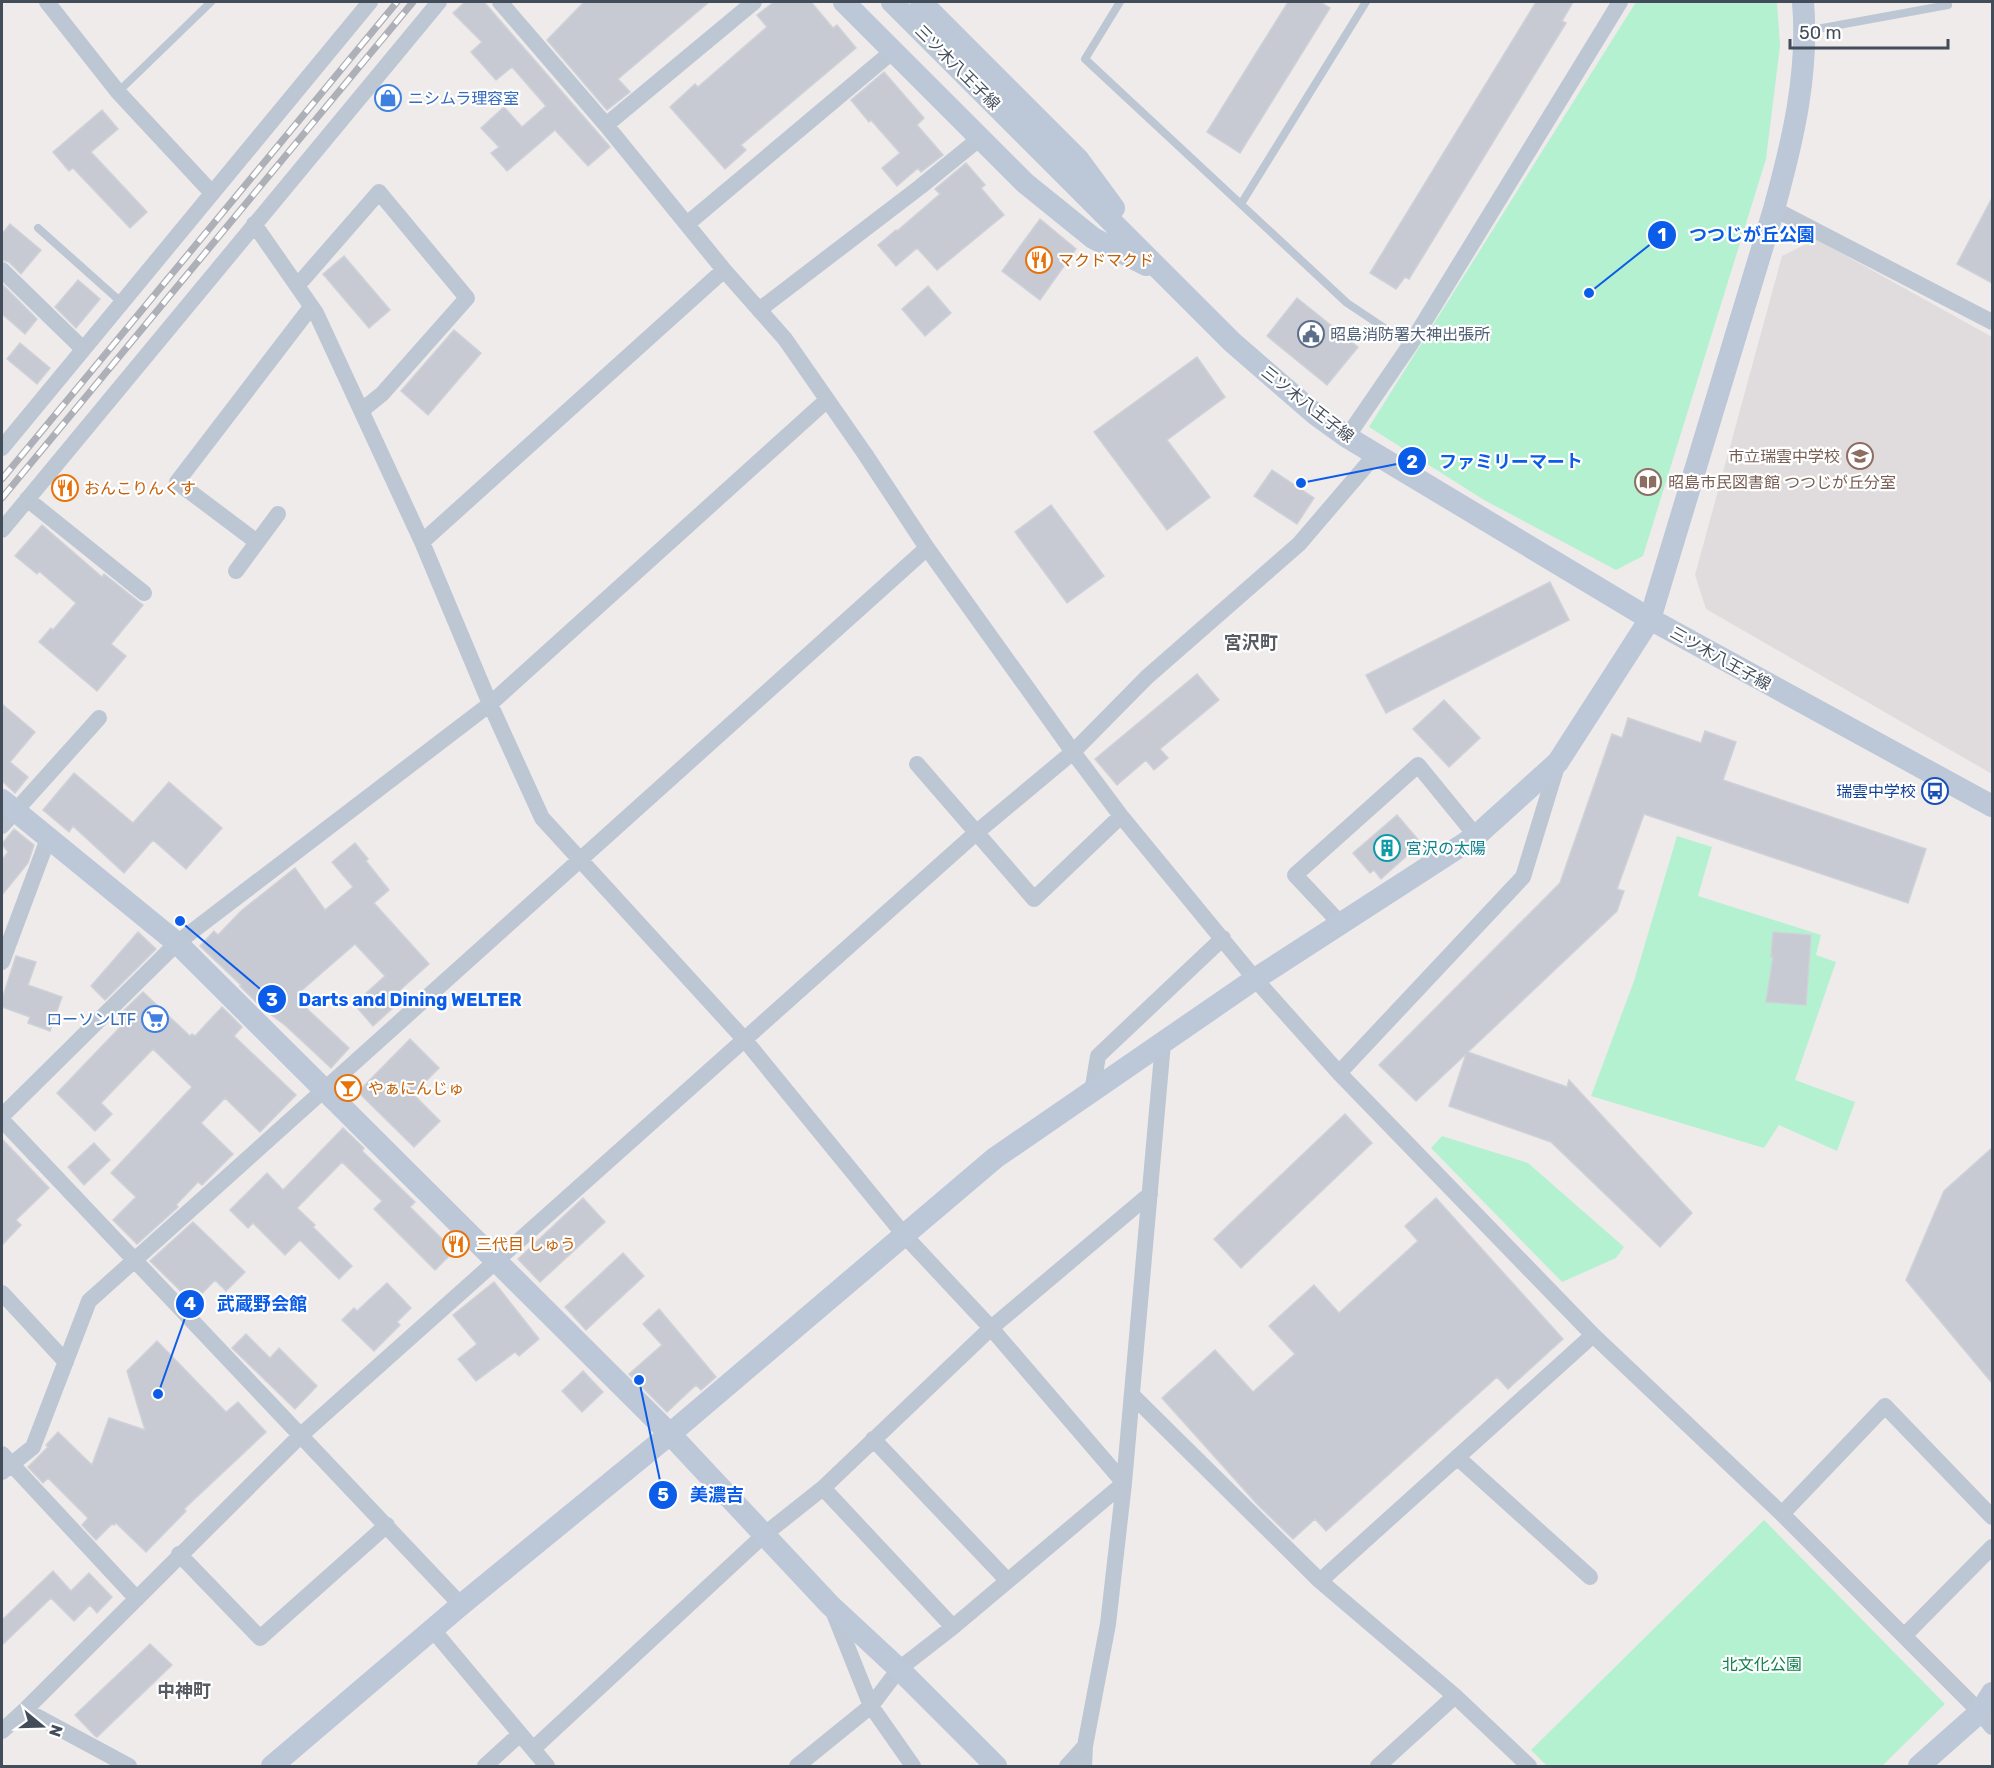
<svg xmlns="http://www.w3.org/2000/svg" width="1994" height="1768" viewBox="0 0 1994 1768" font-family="Rubik,'Noto Sans JP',sans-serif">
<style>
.education{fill:#e0dcdd}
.green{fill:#b4f1d0}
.building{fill:#c7cad2;stroke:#cfd1d8;stroke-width:1.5}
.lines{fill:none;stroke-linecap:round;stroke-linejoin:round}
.lane{stroke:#bdc7d3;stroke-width:8}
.street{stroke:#bdc7d3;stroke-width:16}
.secondary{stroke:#bcc7d7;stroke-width:22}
.rail-casing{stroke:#adb0b7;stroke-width:7}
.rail{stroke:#fff;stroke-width:4.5;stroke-dasharray:14;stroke-linecap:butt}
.labels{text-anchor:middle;stroke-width:4.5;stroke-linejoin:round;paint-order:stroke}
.street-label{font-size:16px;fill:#434d5a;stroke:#fff}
.shop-label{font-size:16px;fill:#366cbe;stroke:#fff;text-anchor:start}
.food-label{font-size:16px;fill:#c56008;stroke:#fff;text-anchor:start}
.service-label{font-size:16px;fill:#4e5e75;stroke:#fff;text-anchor:start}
.education-label{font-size:16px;fill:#785e54;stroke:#fff;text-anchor:end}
.transit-label{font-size:16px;fill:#164399;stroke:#fff;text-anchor:end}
.culture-label{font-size:16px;fill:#0d838f;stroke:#fff;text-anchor:start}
.park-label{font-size:16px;fill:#0f804f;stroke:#fff}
.neighbourhood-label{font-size:18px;font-weight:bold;fill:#585b61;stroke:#fff}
.leader{fill:none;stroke:#0b5de9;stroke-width:2}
.callout-dot{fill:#0b5de9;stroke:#fff;stroke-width:2}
.mark-label{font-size:18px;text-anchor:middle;font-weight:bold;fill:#fff}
.callout-label{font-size:18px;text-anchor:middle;font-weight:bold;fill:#0b5de9;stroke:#fff;stroke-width:4.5;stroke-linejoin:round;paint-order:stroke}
</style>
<rect width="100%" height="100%" fill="#efebeb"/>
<path class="education" d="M1816,239L1992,337V774L1706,609L1695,575L1782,256Z"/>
<path class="green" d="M1636,2H1777L1780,46L1766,159L1643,556L1616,570L1484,500L1369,427Z
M1677,836L1712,847L1698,896L1821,935L1816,955L1836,962L1795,1080L1855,1102L1837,1151L1779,1125L1764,1148L1591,1096L1634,981Z
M1442,1136L1528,1163L1624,1247L1616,1258L1562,1282L1431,1148Z
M1764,1520L1945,1704L1882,1766H1547L1531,1750Z"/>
<path class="building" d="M465,2H484L610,147L588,166L555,130L507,171L491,153L499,147L481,128L504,107L522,127L546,106L512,67L496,80L471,52L482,42L453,13Z
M584,2H709L618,79L630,92L607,110L547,40Z
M774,2H811L833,28L837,25L856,48L741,145L746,150L725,169L670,107L695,84L698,87L767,27L757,15Z
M1288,2H1320L1330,8L1240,153L1207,132Z
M1536,2H1573L1562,21L1566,23L1409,279L1405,277L1396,289L1370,273Z
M884,72L924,118L917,125L943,155L921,172L918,168L897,186L882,168L900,153L871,120L869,122L851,100Z
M102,110L118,129L91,152L147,212L130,228L73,168L69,171L53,152Z
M966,163L985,185L981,188L1004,215L937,270L917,248L896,266L878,245L896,230L897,231L940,194L935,189Z
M1992,198V283L1957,264Z
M1040,219L1076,249L1040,300L1002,271Z
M10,224L41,250L21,274L9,262L2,260V234Z
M344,256L390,310L369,328L323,274Z
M78,280L100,299L76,328L55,307Z
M2,284L37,319L25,334L2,314Z
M928,286L951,313L925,336L902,309Z
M1297,298L1358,347L1327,385L1267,336Z
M454,330L481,353L428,415L401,391Z
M20,343L50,368L37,384L7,359Z
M1197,357L1225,397L1167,440L1210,497L1167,530L1094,432Z
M1272,470L1314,498L1297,524L1254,496Z
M1051,505L1104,576L1067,603L1015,532Z
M42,525L102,577L104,574L143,605L111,644L126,656L97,691L39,642L51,628L53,630L76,603L39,571L37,574L15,556Z
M1550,582L1569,620L1386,713L1366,675Z
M1197,674L1219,700L1160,749L1168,758L1154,770L1146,760L1117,785L1095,759Z
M1444,700L1480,738L1449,767L1413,729Z
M2,704L35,732L10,762L28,777L15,793L2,781Z
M1628,718L1701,743L1705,731L1736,742L1723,780L1926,849L1908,903L1644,814L1617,889L1624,891L1617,911L1468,1052L1567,1087L1569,1080L1692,1213L1660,1247L1551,1142L1449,1106L1466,1054L1416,1101L1379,1065L1560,883L1612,734L1622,738Z
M74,773L133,823L169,782L222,828L186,869L153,840L124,873L73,826L69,832L43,810Z
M1397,815L1421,843L1381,879L1374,870L1370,873L1353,853Z
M14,829L34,845L28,863L2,895V860L8,852L2,844Z
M355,843L368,859L366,861L389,890L374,903L429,964L389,1000L395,1006L373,1026L354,1004L385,976L355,944L301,991L310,999L304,1006L349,1048L331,1068L286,1026L261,1007L240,986L241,985L200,946L214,931L218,935L241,911L295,868L325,910L353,887L332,862Z
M138,932L156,949L105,1000L91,986Z
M1773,932L1811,935L1806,1005L1766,1002L1773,957H1771Z
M16,956L36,962L28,985L62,997L50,1031L28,1023L30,1017L2,1007V999Z
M143,992L190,1036L192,1034L195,1036L222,1007L242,1027L234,1036L296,1095L260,1132L225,1098L201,1123L233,1154L202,1185L198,1182L176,1205L178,1207L137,1244L113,1220L136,1197L111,1173L192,1087L153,1049L101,1103L112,1114L95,1131L57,1093L125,1022L120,1014Z
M410,1039L439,1068L413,1094L440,1121L414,1147L358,1092Z
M1345,1114L1372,1143L1241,1268L1214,1239Z
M343,1128L364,1148L362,1151L415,1202L410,1207L454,1251L435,1270L374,1209L382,1201L342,1162L297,1208L315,1225L313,1227L352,1266L339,1279L300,1240L285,1255L253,1223L248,1228L230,1210L267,1173L283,1190Z
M2,1139L49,1188L16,1220L21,1225L2,1245Z
M94,1143L110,1160L84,1185L68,1167Z
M1992,1148V1383L1906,1280L1944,1191Z
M583,1198L605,1222L540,1282L518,1259Z
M1436,1198L1563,1339L1508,1389L1497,1377L1326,1531L1315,1519L1293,1539L1257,1504L1162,1398L1215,1350L1253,1392L1295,1354L1269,1326L1314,1285L1339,1313L1418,1241L1405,1226Z
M193,1222L245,1272L226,1291L215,1280L193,1303L150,1261Z
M623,1253L644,1276L586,1330L565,1307Z
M494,1282L539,1339L519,1356L515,1352L476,1381L458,1359L477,1344L453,1315Z
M387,1283L411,1308L397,1322L400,1325L374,1351L342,1320L354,1308L357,1311Z
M659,1309L716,1377L701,1390L696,1385L667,1412L629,1374L662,1345L643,1324Z
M246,1334L270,1358L279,1348L317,1386L295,1409L232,1348Z
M157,1341L226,1412L238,1402L266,1432L184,1509L186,1511L146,1552L116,1523L114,1525L112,1524L96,1540L82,1525L88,1518L48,1478L43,1483L28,1467L48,1447L46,1445L58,1432L92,1465L109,1418L145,1430L127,1371Z
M583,1371L603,1392L582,1412L562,1391Z
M53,1571L71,1591L89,1573L112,1597L97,1613L90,1605L74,1621L51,1598L2,1645V1620Z
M150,1644L172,1665L97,1737L95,1736L75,1715Z"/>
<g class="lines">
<path class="lane" d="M1120,2L1085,59L1347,303L1410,345
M1806,31L1948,5L1947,2
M118,92L211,2
M1241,204L1366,2
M38,228L121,302"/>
<path class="street" d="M47,2L118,92L212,193
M500,2L606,125L724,270L785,339L865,454L927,548L1073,752L1121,816L1255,979L1339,1073L1593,1335L1782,1514L1980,1712L1992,1727
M606,125L754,2
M1774,209L1992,322
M254,224L316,313L422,542L490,704L542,818L744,1039L905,1236L991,1328L1124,1483L953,1627L899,1669L871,1706L797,1766
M687,224L893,51
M2,270L83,349
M298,285L379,192L467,298L382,394L362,410
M759,310L920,187L979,139
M1347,437L1410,345L1620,2
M2,448L370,2
M27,499L144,593
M2,530L439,2
M257,542L177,482L311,307
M422,542L724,270
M236,571L278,514
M917,764L1034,899L1121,816
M2,826L99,718
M1340,923L1295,875L1418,765L1476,836
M2,962L49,836
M1339,1073L1523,877L1558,763
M1092,1092L1098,1056L1223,938
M2,1116L177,943L490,704L827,400
M2,1120L461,1605
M2,1293L66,1362
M1132,1395L1320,1581L1455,1696L1529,1766
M873,1439L1007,1580
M2,1454L137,1599
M1457,1457L1590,1577
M2,1472L33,1447L89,1301L927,548
M823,1488L953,1627
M1782,1514L1885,1406L1992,1517
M179,1554L260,1638L387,1525
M1320,1581L1593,1335
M833,1611L871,1706L913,1766
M433,1630L547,1766
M1904,1636L1992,1547
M25,1710L129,1766
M2,1731L25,1710L301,1435L977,832L1073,752L1147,677L1299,544L1376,454
M533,1749L765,1534L823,1488L991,1328L1150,1194
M485,1766L520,1734
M1067,1766L1085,1746
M1084,1766L1085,1746L1108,1624L1124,1483L1163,1043
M1378,1766L1455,1696"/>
<path class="secondary" d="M844,2L1025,183L1093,238L1146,265
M892,2L1232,342L1315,414L1347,437L1650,619L1992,806
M921,2L1078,159L1114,208
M2,800L177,943L670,1434L830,1605L899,1669L996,1766
M272,1766L461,1605L670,1434L995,1158L1255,979L1476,836L1558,762L1650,619L1774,209C1793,140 1809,73 1803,2
M1919,1766L1980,1712L1992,1693"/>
<defs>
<path id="rail" d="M2,479L397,2
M2,498L413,2"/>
</defs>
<use href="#rail" class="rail-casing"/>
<use href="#rail" class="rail"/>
</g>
<defs>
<symbol id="shop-ring" viewBox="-11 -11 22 22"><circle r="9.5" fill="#fff" stroke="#3f7fe0" stroke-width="1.5"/><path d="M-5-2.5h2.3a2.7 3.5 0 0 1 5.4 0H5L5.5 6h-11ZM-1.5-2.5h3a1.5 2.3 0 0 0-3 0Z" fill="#3f7fe0"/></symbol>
<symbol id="restaurant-ring" viewBox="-11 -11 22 22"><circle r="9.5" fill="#fff" stroke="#e8710a" stroke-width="1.5"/><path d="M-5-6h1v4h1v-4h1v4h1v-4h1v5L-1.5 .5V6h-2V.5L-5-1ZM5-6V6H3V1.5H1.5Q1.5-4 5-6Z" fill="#e8710a"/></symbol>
<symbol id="civic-ring" viewBox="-11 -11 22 22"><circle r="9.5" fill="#fff" stroke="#5c6f8a" stroke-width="1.5"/><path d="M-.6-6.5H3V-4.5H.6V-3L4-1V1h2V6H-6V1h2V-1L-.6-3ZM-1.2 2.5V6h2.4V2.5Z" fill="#5c6f8a"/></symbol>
<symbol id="school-ring" viewBox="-11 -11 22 22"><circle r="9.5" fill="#fff" stroke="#8d6e63" stroke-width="1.5"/><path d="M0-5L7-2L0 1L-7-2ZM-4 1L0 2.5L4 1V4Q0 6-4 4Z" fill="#8d6e63"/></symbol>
<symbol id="library-ring" viewBox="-11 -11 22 22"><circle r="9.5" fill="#fff" stroke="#8d6e63" stroke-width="1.5"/><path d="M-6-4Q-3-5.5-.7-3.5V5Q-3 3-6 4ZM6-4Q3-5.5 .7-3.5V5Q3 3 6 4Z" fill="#8d6e63"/></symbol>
<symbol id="bus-ring" viewBox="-11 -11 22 22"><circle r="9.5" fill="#fff" stroke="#1a4fb4" stroke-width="1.5"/><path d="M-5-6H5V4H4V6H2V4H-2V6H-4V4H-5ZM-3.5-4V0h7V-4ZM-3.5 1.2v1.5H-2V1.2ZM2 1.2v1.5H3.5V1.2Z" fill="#1a4fb4"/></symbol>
<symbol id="building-ring" viewBox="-11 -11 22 22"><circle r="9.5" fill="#fff" stroke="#0f9aa8" stroke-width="1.5"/><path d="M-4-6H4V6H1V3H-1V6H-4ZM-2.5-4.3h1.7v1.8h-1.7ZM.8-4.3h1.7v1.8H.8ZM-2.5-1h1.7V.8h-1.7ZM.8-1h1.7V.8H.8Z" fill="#0f9aa8"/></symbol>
<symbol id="supermarket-ring" viewBox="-11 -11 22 22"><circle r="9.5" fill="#fff" stroke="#3f7fe0" stroke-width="1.5"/><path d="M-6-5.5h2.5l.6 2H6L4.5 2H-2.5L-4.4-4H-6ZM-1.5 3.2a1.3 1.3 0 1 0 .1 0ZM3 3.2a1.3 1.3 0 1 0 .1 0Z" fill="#3f7fe0"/></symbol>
<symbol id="bar-ring" viewBox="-11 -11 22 22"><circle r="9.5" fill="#fff" stroke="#e8710a" stroke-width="1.5"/><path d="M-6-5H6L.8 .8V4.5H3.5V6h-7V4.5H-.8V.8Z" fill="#e8710a"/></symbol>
</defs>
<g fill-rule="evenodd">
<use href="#shop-ring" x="373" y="83" width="30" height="30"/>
<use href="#restaurant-ring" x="1024" y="245" width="30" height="30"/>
<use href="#civic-ring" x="1296" y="319" width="30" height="30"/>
<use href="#school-ring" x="1845" y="441" width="30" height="30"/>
<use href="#library-ring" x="1633" y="467" width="30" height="30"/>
<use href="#restaurant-ring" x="50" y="473" width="30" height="30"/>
<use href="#bus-ring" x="1920" y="776" width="30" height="30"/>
<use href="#building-ring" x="1372" y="833" width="30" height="30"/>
<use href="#supermarket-ring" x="140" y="1004" width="30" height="30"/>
<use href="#bar-ring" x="333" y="1073" width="30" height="30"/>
<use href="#restaurant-ring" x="441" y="1229" width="30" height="30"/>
</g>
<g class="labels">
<g class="street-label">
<text transform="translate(958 67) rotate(45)" y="6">三ツ木八王子線</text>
<text transform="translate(1308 404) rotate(38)" y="6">三ツ木八王子線</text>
<text transform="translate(1721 658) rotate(29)" y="6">三ツ木八王子線</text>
</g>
<g class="shop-label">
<text x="408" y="104">ニシムラ理容室</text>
<text x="136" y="1025" text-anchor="end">ローソンLTF</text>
</g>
<g class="food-label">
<text x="1058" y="266">マクドマクド</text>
<text x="84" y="494">おんこりんくす</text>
<text x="368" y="1094">やぁにんじゅ</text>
<text x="476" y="1250">三代目 しゅう</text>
</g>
<g class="service-label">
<text x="1330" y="340">昭島消防署大神出張所</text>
</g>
<g class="education-label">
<text x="1840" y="462">市立瑞雲中学校</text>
<text x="1668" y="488" text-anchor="start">昭島市民図書館 つつじが丘分室</text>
</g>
<g class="transit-label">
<text x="1916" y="797">瑞雲中学校</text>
</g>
<g class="culture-label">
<text x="1406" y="854">宮沢の太陽</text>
</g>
<g class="park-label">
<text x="1762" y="1670">北文化公園</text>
</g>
<g class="neighbourhood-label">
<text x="1251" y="649">宮沢町</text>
<text x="184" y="1697">中神町</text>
</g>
</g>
<path class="leader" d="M1589 293L1662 235M1301 483L1412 461M180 921L272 999M158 1394L190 1304M639 1380L663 1495"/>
<g class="callout-dot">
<circle cx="1589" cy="293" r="6"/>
<circle cx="1301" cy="483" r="6"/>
<circle cx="180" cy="921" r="6"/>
<circle cx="158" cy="1394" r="6"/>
<circle cx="639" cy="1380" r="6"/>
<circle cx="1662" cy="235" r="15"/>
<circle cx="1412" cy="461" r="15"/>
<circle cx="272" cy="999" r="15"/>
<circle cx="190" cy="1304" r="15"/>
<circle cx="663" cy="1495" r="15"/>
</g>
<g class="mark-label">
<text x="1662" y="241">1</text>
<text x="1412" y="468">2</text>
<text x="272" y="1006">3</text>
<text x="190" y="1310">4</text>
<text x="663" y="1501">5</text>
</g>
<g class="callout-label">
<text x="1752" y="241">つつじが丘公園</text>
<text x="1511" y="468">ファミリーマート</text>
<text x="410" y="1006">Darts and Dining WELTER</text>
<text x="262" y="1310">武蔵野会館</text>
<text x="717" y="1501">美濃吉</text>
</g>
<rect width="1994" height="1768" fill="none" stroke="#434d5a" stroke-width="6"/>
<g transform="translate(42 1726) rotate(109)" stroke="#ffffff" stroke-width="4.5" paint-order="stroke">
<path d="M0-4.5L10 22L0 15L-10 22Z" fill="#434d5a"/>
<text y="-9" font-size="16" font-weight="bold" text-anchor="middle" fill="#434d5a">N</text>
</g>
<path d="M1790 39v9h158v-9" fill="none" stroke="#434d5a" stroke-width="3"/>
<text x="1799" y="39" font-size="18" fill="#434d5a" stroke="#ffffff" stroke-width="4.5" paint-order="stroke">50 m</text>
</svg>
